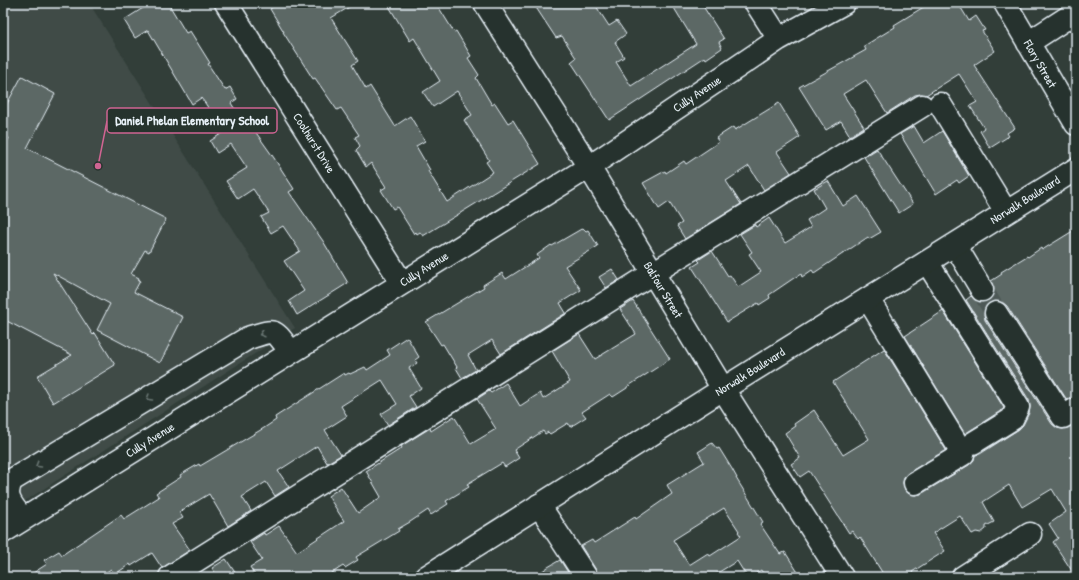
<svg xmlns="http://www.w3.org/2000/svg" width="1079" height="580" viewBox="0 0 1079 580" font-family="'Patrick Hand',sans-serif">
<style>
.built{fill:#3f4b46}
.building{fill:#5c6865;stroke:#e8f1f8;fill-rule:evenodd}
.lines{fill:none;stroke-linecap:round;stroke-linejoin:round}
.minor-tunnel{stroke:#4d5956;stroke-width:22;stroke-dasharray:22 11;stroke-linecap:butt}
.minor-casing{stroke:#e8f1f8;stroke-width:25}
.major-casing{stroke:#e8f1f8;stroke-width:25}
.minor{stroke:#26332d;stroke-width:22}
.major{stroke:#26332d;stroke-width:22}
.oneway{stroke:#6a7674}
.labels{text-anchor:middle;stroke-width:4;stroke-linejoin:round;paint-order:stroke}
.street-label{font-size:12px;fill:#e8f1f8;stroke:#26332d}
.leader{fill:none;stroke:#cf6492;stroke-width:1.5}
.callout-dot{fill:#cf6492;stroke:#26332d;stroke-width:1.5}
.callout{fill:#26332d;stroke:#cf6492;stroke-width:1.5}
.callout-label{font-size:13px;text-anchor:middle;font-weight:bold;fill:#e8f1f8}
</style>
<rect width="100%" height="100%" fill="#323e39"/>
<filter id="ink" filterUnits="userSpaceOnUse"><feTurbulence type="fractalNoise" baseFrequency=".025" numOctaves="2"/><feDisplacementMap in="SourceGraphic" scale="8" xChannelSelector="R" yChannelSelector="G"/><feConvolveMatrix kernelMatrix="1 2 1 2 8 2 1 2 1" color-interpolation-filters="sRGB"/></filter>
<g filter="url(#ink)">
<path class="built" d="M3,3H89L295,328L3,515Z"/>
<path class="building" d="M151,3H168L186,33L190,31L210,63L208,64L225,90L230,87L237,99L231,103L248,130L252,127L274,158L294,189L289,192L323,241L348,283L297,315L289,301L304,291L284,261L300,251L283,226L271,233L261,217L269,213L253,189L238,199L226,181L247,168L231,144L217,153L210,141L224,132L205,103L201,98L192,104L148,30L135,38L124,20Z
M278,3H356L331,18L358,61L352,65L366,89L370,86L395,126L410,116L425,141L416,146L430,170L428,171L447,202L493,172L486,162L489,160L464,120L472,115L457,91L433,107L423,92L440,81L414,38L410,41L387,3H436L454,32L456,31L471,56L468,58L479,75L476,78L492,105L495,103L508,123L513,120L540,164L423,236L420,232L417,234L416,232L414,234L397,207L393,209L381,190L386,187L371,163L366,167L356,150L360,146L355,137L359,135L341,108L337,110L315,78L313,79L283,32H284L270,9Z
M533,3H594L609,26L617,21L626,34L615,42L624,57L616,62L631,86L696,44L671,3H701L724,39L719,42L722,48L706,59L705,57L609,120L571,62L576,58L562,36L556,38Z
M930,3H958L969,21L976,16L985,30L982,31L995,51L974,65L1015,128L1007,133L1009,136L990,148L980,131L984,128L970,106L977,102L959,74L926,95L921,94L915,95L887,113L866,80L843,94L864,127L850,136L841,121L826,130L799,87L866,50L864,46L895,27L894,25Z
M22,76L55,94L27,148L166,219L149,252L145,250L131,274L139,278L138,280L140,281L134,292L183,317L160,363L97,330L110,304L53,273L93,335L95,333L115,365L53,403L37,376L72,355L3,319V150L9,138L3,135V111Z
M779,103L800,137L777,152L791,173L764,190L749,166L726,181L741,204L685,239L677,226L682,223L669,202L659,209L643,183L665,171L666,173L684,161L686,164L719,142L716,138L733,127L735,130Z
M914,126L924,143L942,131L969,176L959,183L957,180L936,194L900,134Z
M877,149L913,204L899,213L864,157Z
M828,181L843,206L858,196L881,232L869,239L868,237L814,273L812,270L802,277L801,274L794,278L769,295L770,298L759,305L758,303L727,322L692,267L700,262L698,260L712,251L728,276L730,275L738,287L761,272L749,254L752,252L740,234L755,225L756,227L769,218L785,243L811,227L807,220L825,208L814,189Z
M583,228L586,231L588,230L598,246L565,266L581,290L560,303L566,313L501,354L492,340L468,355L476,370L462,378L456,368L457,367L443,344L441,345L426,322L484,287L483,285L502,273L506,279L539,258L537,255L551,245L552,246Z
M1076,229V397L1067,400L1007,306L1002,302L996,301L990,302L985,307L984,313L985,320L1052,424L1057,428L1063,429L1076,424V577L1053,542L1058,538L1049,524L1066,512L1052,489L1022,507L1009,485L983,502L994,522L986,526V529L981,533L976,532L972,534L960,516L933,533L945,551L912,572L915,577H885L860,537L858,539L852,531L849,533L809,471L800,477L791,464L800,458L785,433L795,426L794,424L814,410L843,455L869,439L833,382L884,349L946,450L908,473L904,477L903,483L905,490L909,494L916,495L921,494L969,465L974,460L975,455L980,454L1019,429L1023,425L1029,413L1030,407L1029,400L966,300L971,296L976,301L982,302L989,300L993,296L994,290L991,281L1002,274L1001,272L1027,256L1028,257L1041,248L1042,250Z
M612,269L619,280L606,288L599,277Z
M633,301L670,359L627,387V388L613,397L610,394L582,412L586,417L570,427L568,423L550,434L548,432L545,434L543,431L514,450L519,458L505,467L502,463L467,484L469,487L446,501L448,504L431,515L428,510L410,522L398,529L399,531L356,557L358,560L345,568L343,566L326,577H256L250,567L262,560L250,542L264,533L265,535L279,526L297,552L344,521L328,496L341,487L358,513L381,497L366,471L402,448L401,446L430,428L431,431L454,416L471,444L496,429L477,399L489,391L491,393L506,383L520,406L540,393L543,399L570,382L552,351L579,334L595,359L636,334L620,309Z
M943,311L1004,408L1002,410L965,434L905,336Z
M407,337L419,357L415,360L417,363L409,368L421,388L409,396L416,407L388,425L381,414L397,404L382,380L341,406L347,416L325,430L341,455L327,463L317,446L278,471L289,487L275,496L266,482L242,497L251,511L228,526L209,494L179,512L183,518L172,524L190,550L162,568L152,553L131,566L130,564L114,575L111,569L99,577H27L47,564L44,560L59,551L62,555L121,515L124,519L159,497L156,493L181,477L180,475L199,464L200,466L264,428L276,420L275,417L344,373L345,375L349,373L350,374L365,367L367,370L390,355L387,350Z
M712,443L717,449L719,448L732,469L737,478H736L763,522L760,524L780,554L785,552L801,577H765L761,570L750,577H747L737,561L711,577H598L596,570L581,546L592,540L594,543L635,517L636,519L672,494L667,485L704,462L698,452ZM724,508L739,531L738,532L741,536L710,556L708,553L689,565L673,540Z
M226,559L238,577H218L212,568Z
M560,560L571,577H534L548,567Z"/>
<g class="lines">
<path class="minor-tunnel" d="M982,290L996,313"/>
<defs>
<path id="minor" d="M226,3L402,283
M485,3L589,167L723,389L842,577
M756,3L779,39
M1005,3L1076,124
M1028,43L1076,12
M940,104L1006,212
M955,245L982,290
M927,262L1018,407L1012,419L973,443
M868,299L963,454L915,483
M996,313L1063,417L1076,409
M539,505L586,577
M23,519C13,506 2,497 12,480L248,338C277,329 272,328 291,352
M3,532L589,167L779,39L844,3
M170,577L653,273L922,106
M963,577L1030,534"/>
<path id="major" d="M426,577L723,389L1076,169"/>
</defs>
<use href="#minor" class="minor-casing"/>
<use href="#major" class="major-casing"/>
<use href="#minor" class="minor"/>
<use href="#major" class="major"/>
</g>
<defs><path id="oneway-chevron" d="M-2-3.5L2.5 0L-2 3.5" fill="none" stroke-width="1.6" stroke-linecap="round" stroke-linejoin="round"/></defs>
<g class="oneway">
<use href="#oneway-chevron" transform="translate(262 334) rotate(163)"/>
<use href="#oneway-chevron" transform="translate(149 398) rotate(149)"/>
<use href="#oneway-chevron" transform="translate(38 465) rotate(149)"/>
</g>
</g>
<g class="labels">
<g class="street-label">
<text transform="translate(1040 64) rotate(60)" y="4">Flory Street</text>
<text transform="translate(697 94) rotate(-34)" y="4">Cully Avenue</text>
<text transform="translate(314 143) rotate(58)" y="4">Coolhurst Drive</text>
<text transform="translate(1025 200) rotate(-32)" y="4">Norwalk Boulevard</text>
<text transform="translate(424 269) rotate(-32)" y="4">Cully Avenue</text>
<text transform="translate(663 290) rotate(59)" y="4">Balfour Street</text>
<text transform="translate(750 372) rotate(-32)" y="4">Norwalk Boulevard</text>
<text transform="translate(150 440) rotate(-32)" y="4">Cully Avenue</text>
</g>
</g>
<path class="leader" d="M98 166L107 121"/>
<circle class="callout-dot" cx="98" cy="166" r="4"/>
<rect class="callout" x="107" y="108" width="170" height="25" rx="4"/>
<g class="callout-label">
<text x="192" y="125">Daniel Phelan Elementary School</text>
</g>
<rect width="1079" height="580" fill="none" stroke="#26332d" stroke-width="16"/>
<rect x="8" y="8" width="1063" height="564" fill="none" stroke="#e8f1f8" stroke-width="1.5" filter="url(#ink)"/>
</svg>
